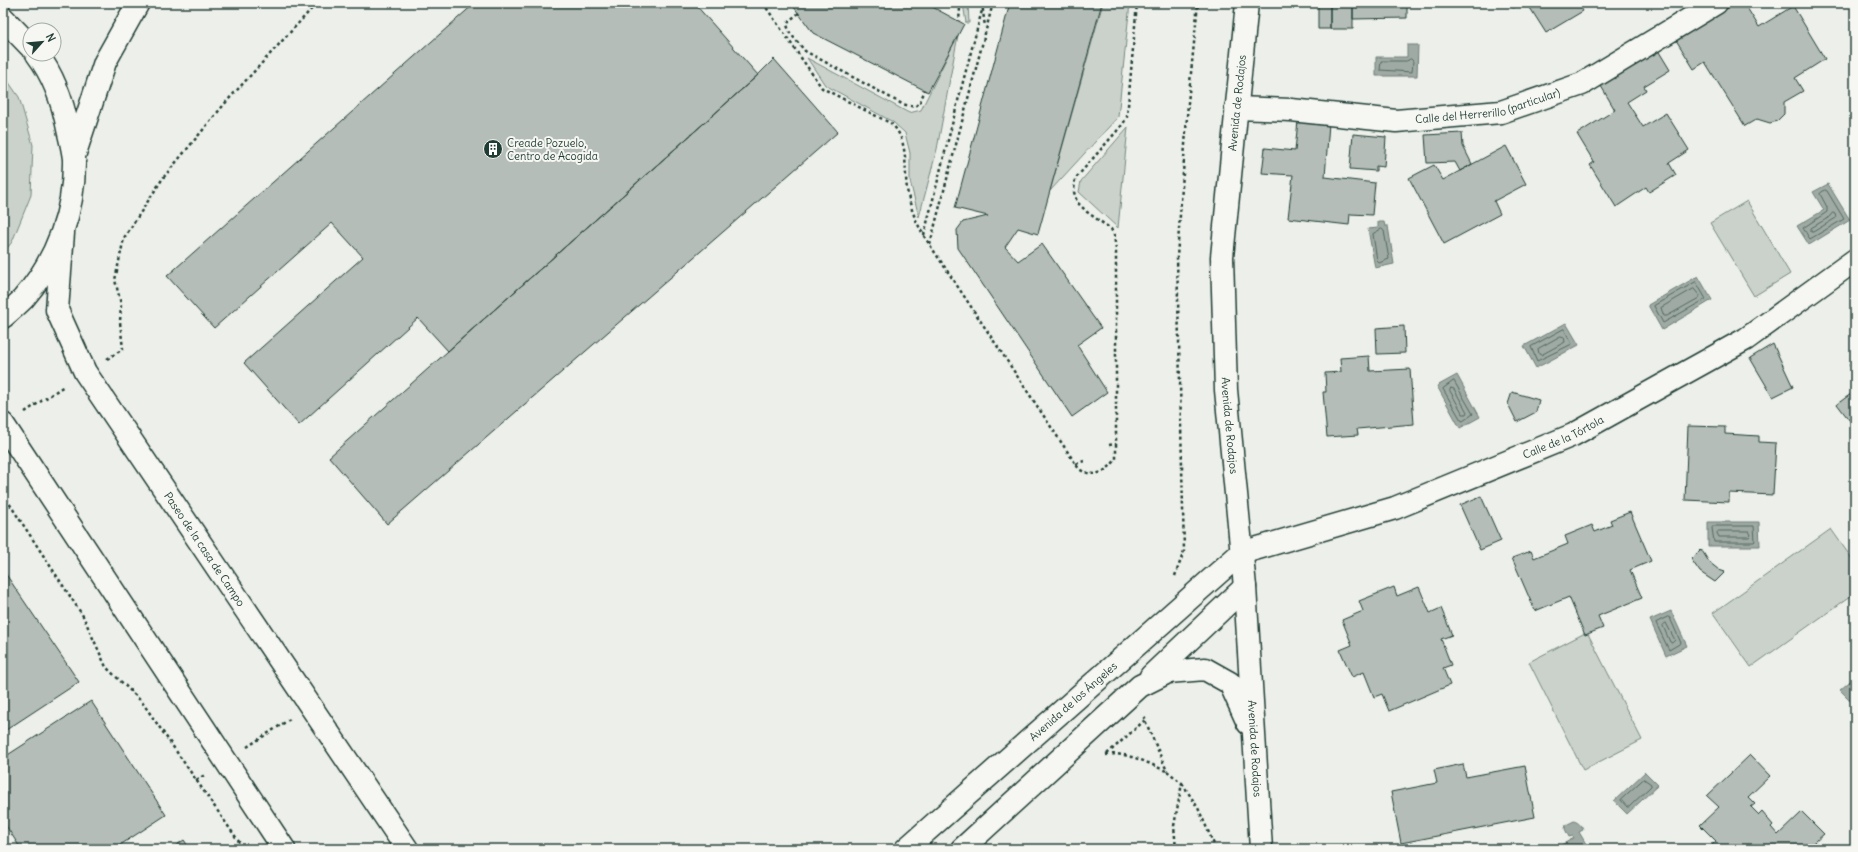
<svg xmlns="http://www.w3.org/2000/svg" width="1858" height="852" viewBox="0 0 1858 852" font-family="Delius,sans-serif">
<style>
.green{fill:#cbd2cc;stroke:#758880}
.water{fill:#9faaa4;stroke:#6c7e77}
.lines{fill:none;stroke-linecap:round;stroke-linejoin:round}
.shore{stroke:#526961;stroke-width:1}
.building{fill:#b4bdb8;stroke:#1f3d34}
.minor-casing{stroke:#1f3d34;stroke-width:25}
.trunk-casing{stroke:#1f3d34;stroke-width:25}
.path{stroke:#1f3d34;stroke-width:2.5;stroke-dasharray:3 3;stroke-linecap:butt}
.minor{stroke:#f6f6f2;stroke-width:22}
.trunk{stroke:#f6f6f2;stroke-width:22}
.labels{text-anchor:middle;stroke-width:4;stroke-linejoin:round;paint-order:stroke}
.street-label{font-size:11px;fill:#1f3d34;stroke:#f6f6f2}
.poi-label{font-size:11px;fill:#1f3d34;stroke:#f6f6f2;text-anchor:start}
</style>
<rect width="100%" height="100%" fill="#edefea"/>
<filter id="ink" filterUnits="userSpaceOnUse"><feTurbulence type="fractalNoise" baseFrequency=".025" numOctaves="2"/><feDisplacementMap in="SourceGraphic" scale="8" xChannelSelector="R" yChannelSelector="G"/><feConvolveMatrix kernelMatrix="1 2 1 2 8 2 1 2 1" color-interpolation-filters="sRGB"/></filter>
<g filter="url(#ink)">
<path class="green" d="M963,3H968L969,23H966Z
M1103,3H1130L1118,117L1050,191Z
M958,35L937,149L919,217L910,181V153L905,133L893,122L825,85L807,58L909,113L921,110Z
M3,74L19,97L33,145L31,195L12,242L3,253Z
M1128,127L1118,228L1079,192L1081,181Z
M1747,201L1790,274L1754,296L1710,223Z
M1831,529L1855,563V593L1751,667L1713,613Z
M1587,632L1642,740L1583,770L1529,662Z"/>
<path class="water" d="M1407,45H1418L1417,76H1376V57H1407Z
M1828,184L1850,220L1809,245L1797,226L1824,210L1813,192Z
M1378,222H1384L1385,226H1388L1394,264L1375,268L1368,229L1378,228Z
M1698,276L1712,300L1662,330L1648,305Z
M1566,323L1579,345L1536,368L1524,346Z
M1457,375L1480,417L1460,428L1437,386Z
M1708,522H1759L1760,546H1708Z
M1671,611L1687,646L1666,656L1650,620Z
M1855,677V704H1854L1840,690Z
M1645,772L1658,785L1627,814L1614,801Z
M1574,821C1579,823 1581,825 1583,830L1579,832L1589,849H1554L1574,838L1573,836L1569,837L1565,829L1566,825Z"/>
<g class="lines">
<path class="shore" d="M1411,59L1413,61L1412,72L1380,70L1381,61H1406Z
M1825,190L1827,191L1844,219L1810,239L1803,228L1827,212V207L1820,194Z
M1833,213L1835,214L1836,218L1813,232H1811V228L1828,218Z
M1382,229L1384,231L1389,259L1379,263L1377,261L1373,234Z
M1696,282L1706,299L1663,323L1654,306Z
M1694,289L1699,295V298L1667,316H1664L1661,308Z
M1564,329L1572,344L1537,361L1531,347Z
M1561,336L1564,337L1565,342L1541,355L1539,354L1538,349Z
M1454,381L1473,414L1463,421L1461,420L1443,389Z
M1451,388L1454,389L1467,412L1466,414H1463L1450,391Z
M1714,526H1754L1755,541L1754,542H1714L1712,528Z
M1719,531H1749L1751,535L1749,537H1719L1717,533Z
M1668,617L1670,618L1681,643L1669,650L1656,623Z
M1666,623L1675,640L1672,643L1670,642L1663,626Z
M1644,779L1651,784V786L1629,807H1627L1621,800Z"/>
</g>
<path class="building" d="M475,3H694L758,75L448,351L418,318L299,425L244,363L363,257L332,223L214,328L167,276Z
M791,3H925L964,24L928,92L813,33Z
M1010,3H1102L1038,234L1018,228L1005,247L1018,261L1042,244L1101,328L1077,345L1107,392L1072,417L958,248L957,230L963,222L988,216L955,208Z
M1318,3H1330V29H1318Z
M1330,3H1353V29H1330Z
M1353,3H1407V18L1353,19Z
M1511,3H1522L1513,8Z
M1527,3H1578L1583,11L1546,33Z
M1736,3H1744L1759,27L1793,6L1825,59L1795,78L1803,91L1784,102V114L1777,121L1770,123L1757,119L1745,126L1705,62L1694,69L1676,40Z
M1653,42L1670,70L1644,86L1646,90L1627,102L1643,127L1666,113L1689,150L1669,163L1676,175L1649,192L1646,187L1616,207L1590,165L1594,162L1577,134L1615,110L1601,86L1631,67Z
M774,59L838,132L387,524L329,457L758,75Z
M1298,120L1329,123L1325,177L1375,183L1372,215L1350,214L1349,225L1288,218L1293,175L1262,173L1265,148L1295,151Z
M1462,133L1463,146L1472,164L1460,171L1455,162L1427,163L1425,135Z
M1353,134L1386,137L1384,167L1376,166V171L1350,169Z
M1506,146L1526,184L1494,201L1500,214L1444,244L1409,178L1434,165L1443,180Z
M1404,326L1405,353L1377,354L1376,328Z
M1773,344L1793,387L1773,397L1750,358Z
M1369,356L1370,371L1410,369L1414,424L1357,429L1358,435L1327,437L1323,392H1326L1325,373L1341,372L1340,358Z
M1855,360V373L1849,365Z
M1855,391V418L1850,421L1837,404Z
M1512,392L1539,400L1536,412L1517,422L1508,404Z
M1688,426L1725,427V434L1759,436V442L1776,443L1773,495L1729,493V502L1685,500Z
M1481,496L1501,541L1480,550L1460,505Z
M1630,512L1651,561L1630,570L1642,598L1598,616L1603,628L1585,635L1569,597L1535,611L1512,558L1531,551L1534,558L1568,544L1565,536L1592,525L1595,532L1612,525L1610,520Z
M1701,549L1709,562L1719,570L1725,572L1715,582L1700,572L1691,559Z
M3,570L79,682L6,730L3,725Z
M1394,587L1397,596L1419,587L1430,613L1441,608L1452,635L1441,639L1451,665L1443,668L1450,685L1389,711L1382,694L1374,697L1364,672L1352,677L1340,650L1352,645L1342,620L1363,611L1359,601Z
M91,701L166,815L114,849H21L3,821V758Z
M1750,755L1770,776L1748,797L1755,804L1751,807L1759,815L1762,812L1773,825L1771,827L1778,835L1802,812L1824,834L1807,849H1708L1716,841L1700,825L1719,807L1707,796Z
M1463,764L1466,777L1525,766L1535,817L1401,843L1391,792L1437,783L1434,770Z
M184,840L190,849H171Z"/>
<g class="lines">
<defs>
<g id="minor">
<path id="s1" d="M1247,3L1222,257L1226,390L1245,587L1261,849"/>
<path id="s2" d="M1236,108L1291,110L1396,121L1501,112L1582,84L1716,3"/>
<path id="s3" d="M63,233L57,310L85,372L407,849"/>
<path d="M3,424L284,849"/>
<path d="M1151,676L1245,587"/>
<path id="s4" d="M906,849L1241,553L1395,508L1573,435L1746,339L1855,260"/>
<path d="M962,849L1140,686L1168,672L1205,669L1230,683L1248,723"/>
</g>
<path id="trunk" d="M3,18L30,46
M74,156L105,62L138,3
M3,317C10,311 17,305 23,299C57,260 75,210 74,159C73,149 70,138 68,129C63,103 53,75 37,54"/>
</defs>
<use href="#minor" class="minor-casing"/>
<use href="#trunk" class="trunk-casing"/>
<path class="path" d="M763,3L822,88L892,124C909,142 904,166 907,189C910,207 915,220 924,236L1079,469C1094,479 1107,472 1116,459V250L1114,235L1111,229L1087,212L1077,202L1074,192L1075,179L1123,124L1127,117L1137,3
M958,3L960,8L959,21
M982,3L985,27
M799,13L790,20L787,25L790,33L805,51L902,104L915,107L920,102L925,90
M924,235L960,93L984,3
M930,244L993,3
M107,359L123,349L120,322L121,304L115,280L124,238L163,178L227,101L317,3
M25,412L64,386
M1109,445L1116,444
M1076,464L1084,461
M3,494L83,616L106,667L142,702L244,849
M1175,576L1184,551L1177,257L1188,103L1198,3
M1146,717L1144,718L1167,771L1182,783L1174,826L1176,849
M247,747L290,719
M1107,754L1145,720
M1106,755C1126,751 1148,763 1166,771
M196,780L205,775
M1182,783L1198,808L1216,849"/>
<use href="#minor" class="minor"/>
<use href="#trunk" class="trunk"/>
</g>
</g>
<defs>
<symbol id="building-disc" viewBox="-11 -11 22 22"><circle r="9.5" fill="#1f3d34" stroke="#f6f6f2"/><path d="M-4-6H4V6H1V3H-1V6H-4ZM-2.5-4.3h1.7v1.8h-1.7ZM.8-4.3h1.7v1.8H.8ZM-2.5-1h1.7V.8h-1.7ZM.8-1h1.7V.8H.8Z" fill="#fff"/></symbol>
</defs>
<g fill-rule="evenodd">
<use href="#building-disc" x="482" y="138" width="22" height="22"/>
</g>
<g class="labels">
<g class="street-label">
<text transform="translate(1237 103) rotate(-84)" y="4">Avenida de Rodajos</text>
<text dy="4" stroke="none"><textPath href="#s2" startOffset="254">Calle del Herrerillo (particular)</textPath></text>
<text dy="4" stroke="none"><textPath href="#s1" startOffset="424">Avenida de Rodajos</textPath></text>
<text dy="4" stroke="none"><textPath href="#s4" startOffset="790">Calle de la Tórtola</textPath></text>
<text dy="4" stroke="none"><textPath href="#s3" startOffset="359">Paseo de la casa de Campo</textPath></text>
<text dy="4" stroke="none"><textPath href="#s4" startOffset="223">Avenida de los Ángeles</textPath></text>
<text dy="4" stroke="none"><textPath href="#s1" startOffset="748">Avenida de Rodajos</textPath></text>
</g>
<g class="poi-label">
<text x="507" y="147">Creade Pozuelo,<tspan x="507" dy="13">Centro de Acogida</tspan></text>
</g>
</g>
<rect width="1858" height="852" fill="none" stroke="#f6f6f2" stroke-width="16"/>
<rect x="8" y="8" width="1842" height="836" fill="none" stroke="#1f3d34" stroke-width="1.5" filter="url(#ink)"/>
<g transform="translate(42 42) rotate(63)"><circle r="19" fill="#f6f6f2" stroke="#a0aca6"/>
<path d="M0-3L7 15L0 10L-7 15Z" fill="#1f3d34"/>
<text y="-6" font-size="11" font-weight="bold" text-anchor="middle" fill="#1f3d34">N</text>
</g>
</svg>
